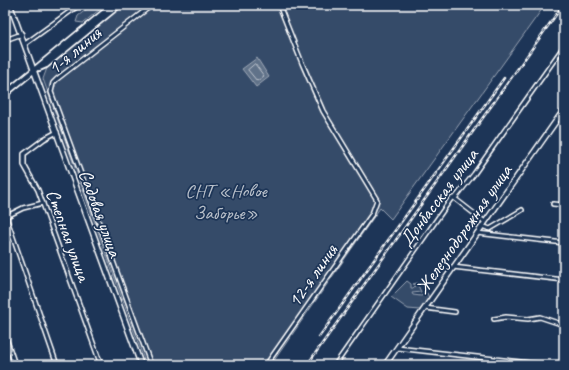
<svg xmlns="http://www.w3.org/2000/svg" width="569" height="370" viewBox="0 0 569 370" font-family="Caveat,sans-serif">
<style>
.green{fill:#364b69;stroke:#9aa5b4}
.water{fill:#617289;stroke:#a0aab8}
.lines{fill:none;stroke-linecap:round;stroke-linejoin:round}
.shore{stroke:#c0c7d0;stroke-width:1}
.street-casing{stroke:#fff;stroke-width:6}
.secondary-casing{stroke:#fff;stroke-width:7}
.primary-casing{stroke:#fff;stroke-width:8}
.street{stroke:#1d3557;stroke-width:3}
.secondary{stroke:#1d3557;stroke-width:4}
.primary{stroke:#1d3557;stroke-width:4.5}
.rail-casing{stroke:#fff;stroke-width:2.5}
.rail{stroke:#1d3557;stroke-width:1;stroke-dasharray:3;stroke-linecap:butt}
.labels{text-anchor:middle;stroke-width:3.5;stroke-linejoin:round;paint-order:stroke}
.street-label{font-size:19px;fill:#fff;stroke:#1d3557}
.park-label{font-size:19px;fill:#b9c0ca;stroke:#1d3557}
</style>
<rect width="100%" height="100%" fill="#1d3557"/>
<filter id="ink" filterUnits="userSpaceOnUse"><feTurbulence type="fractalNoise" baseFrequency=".025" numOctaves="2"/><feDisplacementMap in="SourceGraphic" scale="8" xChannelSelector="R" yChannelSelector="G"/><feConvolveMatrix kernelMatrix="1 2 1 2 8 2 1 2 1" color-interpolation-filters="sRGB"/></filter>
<g filter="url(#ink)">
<path class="green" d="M92,5H105L83,23L76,22L78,16Z
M122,5H545L391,219L380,208L271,365H146L43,79L47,68Z
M407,281L411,284V288H413L416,285L413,284L417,283L421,292L412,293L413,295L421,296L427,293L429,298L420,310L408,309L391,297Z"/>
<path class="water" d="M257,58L269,77L256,87L242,69Z"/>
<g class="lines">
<path class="shore" d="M255,64L264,76L257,81L248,70Z"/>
<defs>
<path id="street" d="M5,40L22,34
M25,44L79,5
M561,114L564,110
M57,132L44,139L24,154V165L38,190L101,365
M563,192L564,191
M454,198L485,222
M553,204L564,205
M5,214L57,365
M5,217L23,208L43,203
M482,226L490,229L522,210
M477,233L564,243
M453,267L564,280
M425,308L455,312
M494,319L506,317L528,319L540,317L564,325
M5,335L15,365
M397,348L547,365
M151,365L51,92L53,83L57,79L152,5
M266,365L372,214L377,200L323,111L302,63L279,5
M335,365L451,199L456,197L474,174L564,46"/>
<path id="secondary" d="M10,5L141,365
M385,365L561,114L564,116"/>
<path id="primary" d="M39,68L46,65L119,5
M5,94L113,5"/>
</defs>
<use href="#street" class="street-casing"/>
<use href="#secondary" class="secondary-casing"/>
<use href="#primary" class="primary-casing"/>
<use href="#street" class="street"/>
<use href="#secondary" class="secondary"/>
<use href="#primary" class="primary"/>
<defs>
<path id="rail" d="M319,337L504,78
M307,365L563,5"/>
</defs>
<use href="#rail" class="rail-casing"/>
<use href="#rail" class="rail"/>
</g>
</g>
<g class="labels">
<g class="street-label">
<text transform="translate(74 50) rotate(-40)" y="7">1-я линия</text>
<text transform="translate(438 197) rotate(-53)" y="7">Донбасская улица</text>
<text transform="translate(101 213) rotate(70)" y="7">Садовая улица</text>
<text transform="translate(463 229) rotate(-55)" y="7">Железнодорожная улица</text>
<text transform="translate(69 235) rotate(70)" y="7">Степная улица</text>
<text transform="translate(312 275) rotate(-55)" y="7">12-я линия</text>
</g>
<g class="park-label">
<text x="226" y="197">СНТ «Новое<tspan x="226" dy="22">Заборье»</tspan></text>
</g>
</g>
<rect width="569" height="370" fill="none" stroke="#1d3557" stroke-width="20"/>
<rect x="10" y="10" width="549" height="350" fill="none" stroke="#fff" stroke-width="1.5" filter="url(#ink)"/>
</svg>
